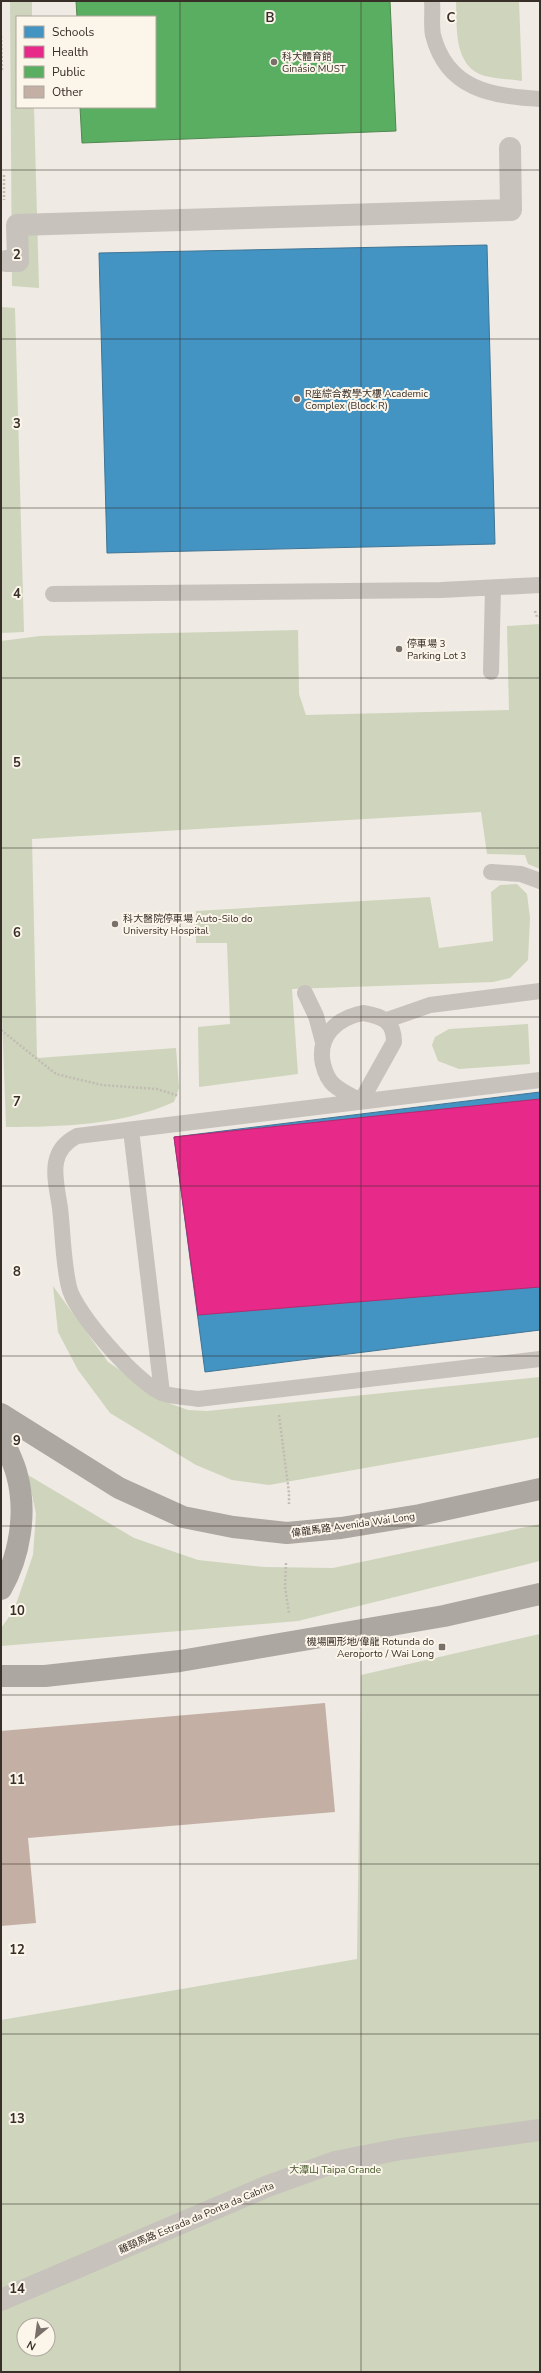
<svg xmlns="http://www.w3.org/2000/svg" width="541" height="2373" viewBox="0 0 541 2373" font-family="'Nunito Sans','Noto Sans SC',sans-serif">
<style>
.green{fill:#ced5bc;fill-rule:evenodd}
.schools{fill:#4393c3;stroke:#407595}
.health{fill:#e7298a;stroke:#b32b6d}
.public{fill:#5aae61;stroke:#508850}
.building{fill:#c3afa4}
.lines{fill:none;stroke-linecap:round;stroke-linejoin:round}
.path{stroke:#c1bbb4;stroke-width:2.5;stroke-dasharray:2 2;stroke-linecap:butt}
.service{stroke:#c8c2bc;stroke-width:16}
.pedestrian{stroke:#c8c2bc;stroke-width:22}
.tertiary{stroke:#c8c2bc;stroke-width:22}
.primary{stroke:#ada7a1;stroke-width:22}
.grid{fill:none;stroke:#392f29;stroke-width:1;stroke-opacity:0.55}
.poi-dot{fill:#79706a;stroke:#fbf5ea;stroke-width:1.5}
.labels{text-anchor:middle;stroke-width:4;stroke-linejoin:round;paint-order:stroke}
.poi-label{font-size:10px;fill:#392f29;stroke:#fbf5ea;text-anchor:start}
.street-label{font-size:10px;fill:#392f29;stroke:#fbf5ea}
.park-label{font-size:10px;fill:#45592b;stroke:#fbf5ea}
.grid-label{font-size:13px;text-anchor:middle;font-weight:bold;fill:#392f29;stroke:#fbf5ea;stroke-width:4;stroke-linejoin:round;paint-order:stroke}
</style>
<rect width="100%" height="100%" fill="#efeae3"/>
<path class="green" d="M10,1H32V17H17V107H34L39,288L12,286Z
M456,1H519L522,81C510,79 497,79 485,76C453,67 457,27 456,1Z
M1,307L15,308L24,632L1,633Z
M540,624V869L528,864L525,855L487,854L481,812L32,839L37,1058L176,1048L179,1088L174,1102C123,1125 61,1127 6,1127L1,987V641L40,636L298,630L299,694L306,715L509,710L507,626Z
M517,884L527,894L530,918L528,960L510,978L493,982L292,989L298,1074L199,1087L198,1027L230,1024L227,943H196V911L430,897L439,948L493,941L491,892L500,885Z
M528,1024L530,1064L459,1069L438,1061L432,1045L435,1037L449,1029Z
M53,1286L108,1362L171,1404L188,1410L207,1411L540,1377V1437L269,1485L232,1480L196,1465L110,1413L78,1370L58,1332Z
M28,1475L134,1538L198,1560L264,1567L333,1568L540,1524V1561L298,1621L1,1646V1628L14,1610L33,1555L36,1514Z
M540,1634V2372H1V2020L357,1959L361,1675ZM24,2325H48V2349H24Z"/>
<path class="schools" d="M487,245L495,544L107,553L99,253Z
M540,1092V1330L205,1372L174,1137Z"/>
<path class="health" d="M540,1099V1287L198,1315L174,1137Z"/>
<path class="public" d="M76,1H390L396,131L82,143L80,107H155V17H77Z"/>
<path class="building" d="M325,1703L335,1812L28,1838L36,1923L1,1926V1731Z"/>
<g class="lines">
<path class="path" d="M1,36L2,70
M1,125H2
M4,175V200
M535,611L537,617H540
M1,1030L56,1074L102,1085L157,1089L179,1096
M279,1415L289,1493V1504
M286,1563L285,1587L289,1613"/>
<path class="service" d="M432,1C433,12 431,25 433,35C447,90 492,96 540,99
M53,594L441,590L540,585
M491,672L493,588
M491,872L521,874L540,881
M305,993L316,1016L323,1042
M363,1013C382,1016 394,1021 394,1042L361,1101C352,1096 342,1092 334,1085C328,1080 325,1072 323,1064C317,1036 337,1018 363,1013Z
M387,1020L430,1005L540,991
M540,1080L77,1136C46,1152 56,1180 60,1208C63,1234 63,1262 69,1287C75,1313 137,1383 162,1393C173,1397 187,1397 198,1399L540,1359
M131,1130L162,1393"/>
<path class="pedestrian" d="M6,261H18L17,225L511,210L510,148"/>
<path class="tertiary" d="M1,2300L268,2186L335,2162L401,2149L540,2130"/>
<path class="primary" d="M1,1414L119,1488L183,1517L233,1527L287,1533L341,1528L420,1515L540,1489
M1,1435C6,1448 14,1462 17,1475C27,1512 20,1556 1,1589
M1,1676H45L180,1661L444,1616L540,1594"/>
</g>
<path class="grid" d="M180,1V2372M361,1V2372M1,170H540M1,339H540M1,508H540M1,678H540M1,848H540M1,1017H540M1,1186H540M1,1356H540M1,1526H540M1,1695H540M1,1864H540M1,2034H540M1,2204H540"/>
<g class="poi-dot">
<circle cx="274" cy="62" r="4"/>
<circle cx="297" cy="399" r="4"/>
<circle cx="399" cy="649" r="4"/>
<circle cx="115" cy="924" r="4"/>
<rect x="438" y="1643" width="8" height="8" rx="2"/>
</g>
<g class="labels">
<g class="poi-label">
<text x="282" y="60">科大體育館<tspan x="282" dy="12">Ginásio MUST</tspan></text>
<text x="305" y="397">R座綜合教學大樓 Academic<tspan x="305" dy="12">Complex (Block R)</tspan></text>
<text x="407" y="647">停車場 3<tspan x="407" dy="12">Parking Lot 3</tspan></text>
<text x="123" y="922">科大醫院停車場 Auto-Silo do<tspan x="123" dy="12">University Hospital</tspan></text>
<text x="434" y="1645" text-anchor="end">機場圓形地/偉龍 Rotunda do<tspan x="434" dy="12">Aeroporto / Wai Long</tspan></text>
</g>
<g class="street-label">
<text transform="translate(353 1524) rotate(-8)" y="4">偉龍馬路 Avenida Wai Long</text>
<text transform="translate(196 2217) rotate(-23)" y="4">雞頸馬路 Estrada da Ponta da Cabrita</text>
</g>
<g class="park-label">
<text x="335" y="2173">大潭山 Taipa Grande</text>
</g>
</g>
<g class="grid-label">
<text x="270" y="22">B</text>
<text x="451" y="22">C</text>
<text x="17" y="259">2</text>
<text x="17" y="428">3</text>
<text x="17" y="598">4</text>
<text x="17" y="767">5</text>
<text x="17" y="937">6</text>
<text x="17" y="1106">7</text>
<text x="17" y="1276">8</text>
<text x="17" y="1445">9</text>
<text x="17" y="1615">10</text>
<text x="17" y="1784">11</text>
<text x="17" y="1954">12</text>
<text x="17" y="2123">13</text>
<text x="17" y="2293">14</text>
</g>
<rect width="541" height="2373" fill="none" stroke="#392f29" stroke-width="4"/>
<rect x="16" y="16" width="140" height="92" fill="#fbf5ea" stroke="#ada69d"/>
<rect x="24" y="26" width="20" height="12" fill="#4393c3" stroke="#ada69d"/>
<text x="52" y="36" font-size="12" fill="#392f29">Schools</text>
<rect x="24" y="46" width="20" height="12" fill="#e7298a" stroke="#ada69d"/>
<text x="52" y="56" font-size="12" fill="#392f29">Health</text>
<rect x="24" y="66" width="20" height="12" fill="#5aae61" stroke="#ada69d"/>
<text x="52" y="76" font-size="12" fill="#392f29">Public</text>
<rect x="24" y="86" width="20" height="12" fill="#c3afa4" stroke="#ada69d"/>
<text x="52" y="96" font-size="12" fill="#392f29">Other</text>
<g transform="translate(36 2337) rotate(209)"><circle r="19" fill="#fbf5ea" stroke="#ada69d"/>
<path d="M0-3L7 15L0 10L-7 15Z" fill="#79706a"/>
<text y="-6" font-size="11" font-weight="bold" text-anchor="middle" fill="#392f29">N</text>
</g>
</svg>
